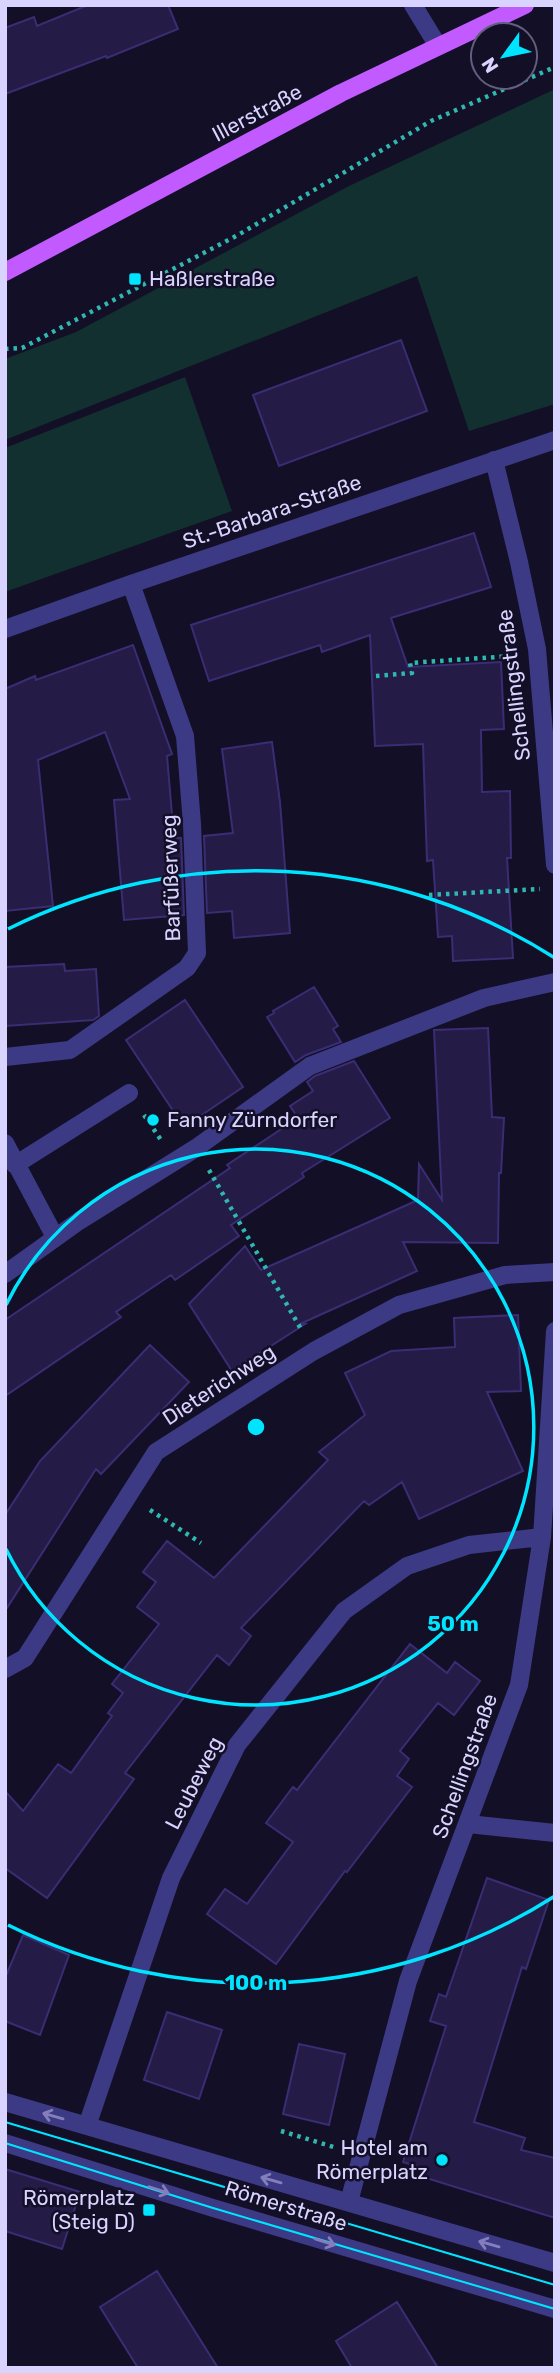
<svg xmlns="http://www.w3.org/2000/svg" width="560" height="2373" viewBox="0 0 560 2373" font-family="Rubik,sans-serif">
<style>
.green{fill:#12302f}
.building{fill:#241b47;stroke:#3b2d73;stroke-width:2}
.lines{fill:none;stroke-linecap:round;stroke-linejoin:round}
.path{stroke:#2fb8b0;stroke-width:4.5;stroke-dasharray:3.5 5;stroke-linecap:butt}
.minor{stroke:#3d3a85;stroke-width:18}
.major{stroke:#c25bff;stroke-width:18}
.tram{stroke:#00e5ff;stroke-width:2}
.oneway{stroke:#837fbc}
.ring{fill:none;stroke:#00e5ff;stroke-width:3.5}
.poi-dot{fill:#00e5ff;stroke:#130f26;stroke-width:2.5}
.labels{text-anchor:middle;stroke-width:5;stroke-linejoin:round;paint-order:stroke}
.street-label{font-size:21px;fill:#d9d4ff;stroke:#130f26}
.poi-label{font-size:21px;fill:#d9d4ff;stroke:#130f26;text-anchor:start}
.centre{fill:#00e5ff;stroke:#130f26;stroke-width:3.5}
.ring-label{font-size:21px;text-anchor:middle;font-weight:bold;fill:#00e5ff;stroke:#130f26;stroke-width:5;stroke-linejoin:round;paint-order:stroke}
</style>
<rect width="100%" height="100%" fill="#130f26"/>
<path class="green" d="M555,89V404L469,431L417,276L5,440V359L76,332L349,186Z
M185,377L232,511L5,592V448Z"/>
<path class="building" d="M88,5H168L178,29L107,58L106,56L5,94V28L34,17L37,26Z
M401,340L427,411L279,466L253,395Z
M474,533L491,587L391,618L408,667L501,662L504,729L481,730L482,792L510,791L511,858H507L513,958L453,961L452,936L438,937L433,860L427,861L423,744L375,746L370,635L322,652L320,645L209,681L191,625Z
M133,645L172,754L167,756L174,838H181L184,915L124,920L114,800L130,799L105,732L38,760L53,906L5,911V689L35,676L36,680Z
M272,742L280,802L290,933L234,938L232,911L207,913L204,836L233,833L222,749Z
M64,964L65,971L96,969L99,1016L93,1020L5,1026V967Z
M314,987L338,1026L333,1029L341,1042L306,1055L295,1062L267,1017L274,1013L273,1011Z
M185,1000L243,1087L184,1127L126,1040Z
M488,1028L492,1117L504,1118L501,1173H499L498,1243L403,1242L417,1271L300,1324H305L232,1371L189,1304L245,1246L261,1270L418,1200L419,1164L442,1200L434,1030Z
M354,1061L390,1118L302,1173L304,1177L231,1225L239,1236L175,1280L171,1275L116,1312L121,1317L5,1396V1320L230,1168L227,1165L298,1118L290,1106L313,1091L307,1082L315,1076Z
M518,1315L521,1391L487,1392L523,1471L419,1519L402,1482L369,1505L364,1501L241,1628L251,1636L229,1665L217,1655L125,1773L134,1779L47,1898L5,1868V1791L23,1811L58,1764L71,1773L112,1716L108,1713L123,1693L112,1684L159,1624L137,1607L156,1582L143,1572L167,1541L214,1578L328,1460L319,1452L365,1415L345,1373L391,1351L455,1347L454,1318Z
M150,1345L189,1382L101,1474L96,1469L5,1611V1515L40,1461Z
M410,1644L447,1673L455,1662L480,1681L454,1715L438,1703L400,1751L409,1759L397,1776L412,1787L347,1872L345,1871L276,1964L207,1914L225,1889L247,1904L293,1842L266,1823L293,1787L297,1790Z
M487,1878L549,1900L526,1969L522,1967L474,2122L525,2138L521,2150L555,2158V2218L420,2176L422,2168L403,2162L446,2026L430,2021L439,1994L446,1997Z
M23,1935L69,1955L40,2035L5,2021V1978Z
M167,2012L222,2030L199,2099L144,2080Z
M299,2044L345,2054L329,2125L283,2114Z
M5,2169L80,2192L62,2249L5,2231Z
M157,2271L218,2368H138L100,2307Z
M397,2302L438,2368H352L336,2341Z"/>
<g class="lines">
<path class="path" d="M5,349L22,348L238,235L431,121L555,67
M376,676L412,673L410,663L512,656
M429,895L540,889
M144,1115L161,1140
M209,1170L301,1329
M150,1510L201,1543
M281,2131L337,2148"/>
<path class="minor" d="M413,5L438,46
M494,460L519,562L537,649L555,865
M5,629L131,584L555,440
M5,1057L70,1050L187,968L197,953L192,824L185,736L131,584
M5,1143L55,1237
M15,1165L129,1093
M5,1274L79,1221L196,1148L310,1066L484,998L555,982
M5,1669L25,1658L156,1452L314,1351L399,1305L505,1275L555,1272
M468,1824L555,1833
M5,2102L555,2263
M87,2126L171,1878L237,1745L344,1611L407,1566L469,1545L542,1537
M5,2143L213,2208L555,2309
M349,2202L408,1981L519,1685L542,1537L555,1331"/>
<path class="major" d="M5,272L341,93L525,5"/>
<path class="tram" d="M5,2122L555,2285
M5,2143L213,2208L555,2309"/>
</g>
<defs><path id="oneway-shaft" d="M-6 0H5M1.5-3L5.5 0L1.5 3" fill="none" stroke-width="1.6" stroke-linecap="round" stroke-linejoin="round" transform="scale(1.75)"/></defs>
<g class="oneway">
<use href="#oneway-shaft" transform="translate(53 2116) rotate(-164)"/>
<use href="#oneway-shaft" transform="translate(271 2180) rotate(-164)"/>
<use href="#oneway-shaft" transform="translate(159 2190) rotate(18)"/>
<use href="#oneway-shaft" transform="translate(325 2242) rotate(17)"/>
<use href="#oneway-shaft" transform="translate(489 2244) rotate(-164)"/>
</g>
<g class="ring">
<path d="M6 1305A278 278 0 1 1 6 1549"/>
<path d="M555 1896A556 556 0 0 1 8 1925M8 929A556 556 0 0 1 555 958"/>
</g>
<g class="poi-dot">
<rect x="128" y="272" width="14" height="14" rx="3.5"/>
<circle cx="153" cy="1120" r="7"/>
<circle cx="442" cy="2160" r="7"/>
<rect x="142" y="2203" width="14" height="14" rx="3.5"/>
</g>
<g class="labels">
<g class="street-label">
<text transform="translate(257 113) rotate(-28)" y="7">Illerstraße</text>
<text transform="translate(272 512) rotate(-19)" y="7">St.-Barbara-Straße</text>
<text transform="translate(514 685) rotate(-97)" y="7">Schellingstraße</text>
<text transform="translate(171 878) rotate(-92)" y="7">Barfüßerweg</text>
<text transform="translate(219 1385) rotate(-33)" y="7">Dieterichweg</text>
<text transform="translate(465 1766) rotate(-70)" y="7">Schellingstraße</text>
<text transform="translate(194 1783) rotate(-63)" y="7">Leubeweg</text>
<text transform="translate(286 2206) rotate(17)" y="7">Römerstraße</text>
</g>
<g class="poi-label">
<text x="149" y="286">Haßlerstraße</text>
<text x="167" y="1127">Fanny Zürndorfer</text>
<text x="428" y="2155" text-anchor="end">Hotel am<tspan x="428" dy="24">Römerplatz</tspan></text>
<text x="135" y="2205" text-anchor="end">Römerplatz<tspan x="135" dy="24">(Steig D)</tspan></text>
</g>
</g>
<circle cx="256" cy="1427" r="10" class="centre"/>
<g class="ring-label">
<text x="453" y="1631">50 m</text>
<text x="256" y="1990">100 m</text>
</g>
<rect width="560" height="2373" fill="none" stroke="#d9d4ff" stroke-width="14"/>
<g transform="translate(504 56) rotate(237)"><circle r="33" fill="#130f26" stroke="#625e7d" stroke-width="2"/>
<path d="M0-5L12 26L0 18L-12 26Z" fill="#00e5ff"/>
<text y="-10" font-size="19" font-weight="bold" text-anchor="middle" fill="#d9d4ff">N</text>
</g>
</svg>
